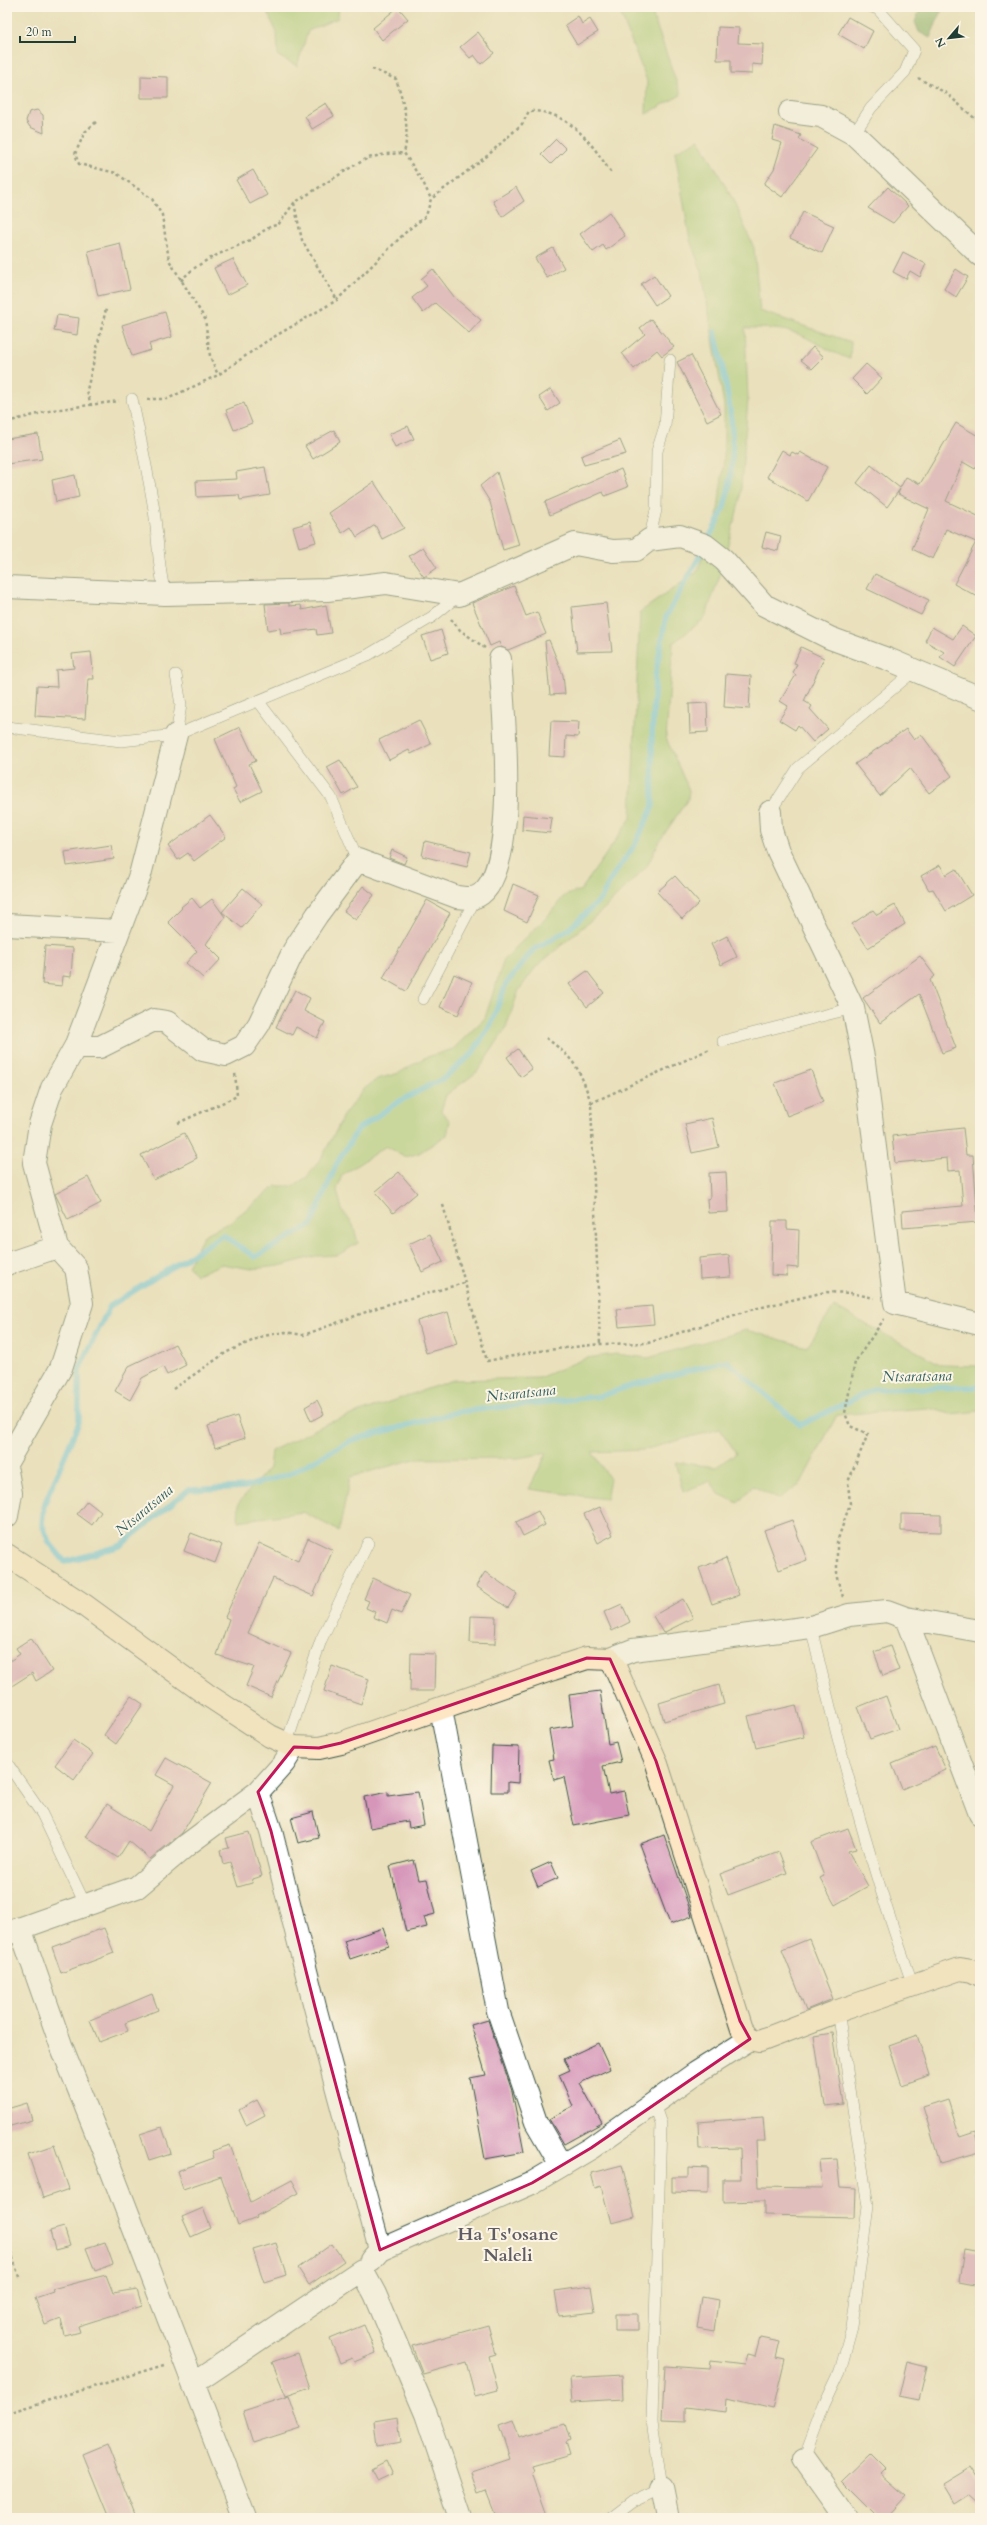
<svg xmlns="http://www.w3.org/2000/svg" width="987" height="2525" viewBox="0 0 987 2525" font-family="Cardo,serif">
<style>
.green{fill:#a4cc77;stroke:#628456}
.forest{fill:#83b068;stroke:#51764e}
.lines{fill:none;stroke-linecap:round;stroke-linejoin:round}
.stream{stroke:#65c5e3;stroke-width:5.5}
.building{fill:#d696ba}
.lane-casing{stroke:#3d5548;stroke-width:12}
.street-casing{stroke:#3d5548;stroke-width:24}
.secondary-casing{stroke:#3d5548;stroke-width:24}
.path{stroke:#3d5548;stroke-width:2.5;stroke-dasharray:3 3;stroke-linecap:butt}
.lane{stroke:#fff;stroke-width:11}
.street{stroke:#fff;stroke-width:22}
.secondary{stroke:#fce6c4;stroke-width:22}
.marked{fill:none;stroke:#c2185b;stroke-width:3;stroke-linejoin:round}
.labels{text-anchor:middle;stroke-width:4;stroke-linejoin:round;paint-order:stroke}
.water-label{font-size:15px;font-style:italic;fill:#305f60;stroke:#fcf5e5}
.district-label{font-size:18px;font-weight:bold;fill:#5f5c63;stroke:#fcf5e5}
</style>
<rect width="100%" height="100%" fill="#fcf5e5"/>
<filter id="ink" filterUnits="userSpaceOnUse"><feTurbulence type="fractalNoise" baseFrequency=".025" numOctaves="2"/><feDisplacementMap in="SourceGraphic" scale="8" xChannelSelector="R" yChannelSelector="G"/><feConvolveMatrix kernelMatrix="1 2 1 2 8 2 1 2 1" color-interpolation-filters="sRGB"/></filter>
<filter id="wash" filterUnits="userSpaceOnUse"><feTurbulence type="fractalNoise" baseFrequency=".012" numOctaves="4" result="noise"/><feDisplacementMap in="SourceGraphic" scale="16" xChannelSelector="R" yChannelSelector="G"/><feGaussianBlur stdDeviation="0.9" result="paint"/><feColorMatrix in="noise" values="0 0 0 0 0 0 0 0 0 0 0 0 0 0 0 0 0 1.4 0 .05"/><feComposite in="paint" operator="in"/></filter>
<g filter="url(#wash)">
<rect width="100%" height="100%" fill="#eae0bc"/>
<path class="green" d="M265,7H339L338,18L308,31L297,66L278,56L277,33Z
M618,7H650L681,95L646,114L647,81Z
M699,139L732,198L754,248L760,311L851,342L850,359C832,353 819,344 803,336C786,328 762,328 745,328L748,400L740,500L720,575L705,618L673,643L666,738L689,790L688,799L659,842L647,866L604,909L536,967L519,990L505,1030L477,1072L446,1095L441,1111L450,1121L447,1135L419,1153L406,1157L386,1146L342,1175L337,1190L342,1210L353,1225L358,1243L338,1255L316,1256L279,1266L251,1269L222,1264L196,1275L188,1266L204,1235L230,1222L276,1186H293L307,1177L322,1157L339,1125L342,1117L363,1090L377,1079L399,1073L424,1058L453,1049L485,1018L504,959L547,917L564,896L581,890L631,818L640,612L697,572L717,518L724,460V405L702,272L690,240L675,152Z
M834,1307L942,1365L980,1366V1411L951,1414L928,1408L837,1415L801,1483L778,1499L753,1486L738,1503L719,1494L710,1481L683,1492L675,1462L716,1467L736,1453L720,1429L643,1450L592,1452L610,1479L606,1499L529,1489L547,1453L518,1458L415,1459L350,1477L339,1531L303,1512L238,1521L239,1502L269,1468L271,1451L328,1423L453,1380L539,1378L586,1358L616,1354L648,1358L746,1330L807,1347Z"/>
<path class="forest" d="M921,7H943L930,38L919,32L915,22Z"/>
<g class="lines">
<path class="stream" d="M707,541C713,530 720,519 724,507C742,449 728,390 715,332
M704,548L666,617L655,677L652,738L653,806L635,845L612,877L601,899L568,930L533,950L506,984L491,1024L472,1054L444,1078L398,1102L358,1129L337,1163L311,1225L255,1257L223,1235L110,1306L79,1369V1422L44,1505L42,1524L49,1542L65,1562L120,1546L188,1490L245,1487L289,1474L352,1440L457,1412L601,1396L636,1384L727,1361L800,1425L875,1389L980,1387
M7,1579L10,1577"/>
</g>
<g id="blocks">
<path class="building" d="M398,7L408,19L382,40L373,28Z
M578,16L582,24L590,19L598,32L577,45L565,25Z
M848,17L873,31L864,49L838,34Z
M718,27L739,28L738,43L763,44L762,65L752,64V74L731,73V60H717Z
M478,32L494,53L481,64L474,55L470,58L460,47Z
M141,76L168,77V98H141Z
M326,103L334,116L312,129L305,116Z
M37,110L43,115L44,133L30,127L26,121L29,112Z
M775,126L801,135L799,139L817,149L782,197L764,184L774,169L782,143L772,140Z
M556,139L566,149L551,164L541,154Z
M253,170L267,195L250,204L236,180Z
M516,187L524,201L502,217L493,201Z
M888,187L908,206L893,223L868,208Z
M609,212L625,236L606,250L603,245L593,252L580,234Z
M803,212L834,226L822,253L790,238Z
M120,243L130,289L98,296L88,251Z
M553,248L564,268L547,278L535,258Z
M903,252L926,264L920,277L910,271L906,279L893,272Z
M233,259L247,285L227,295L214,268Z
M433,269L455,298L481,320L469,333L435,303L423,313L412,298L427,286L421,279Z
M956,269L968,277L956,297L944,289Z
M654,275L668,296L655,305L641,284Z
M165,312L172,337L149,344L151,350L132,356L122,325Z
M57,315L79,318L77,335L54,331Z
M651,319L674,347L662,356L657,350L634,369L622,353L645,334L640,328Z
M813,347L824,357L812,369L801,360Z
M691,355L721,414L707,421L677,362Z
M866,364L882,378L867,394L852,379Z
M551,389L560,403L548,411L539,397Z
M244,403L252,423L234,430L226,410Z
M956,423L980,437V461L975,469L963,462L946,501L980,517V598L954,584L976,542L946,529L933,559L912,549L929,509L898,494L900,489L887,507L857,483L871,465L900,488L906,477L920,484Z
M408,426L414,439L395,447L389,434Z
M334,430L340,442L313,459L305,446Z
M38,434L42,459L7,464V439Z
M620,440L626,454L584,465L581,456Z
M782,450L790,455L792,452L798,455L800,452L827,467L808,501L767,477Z
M265,467L270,495L240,500L239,495L197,497L196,481L237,479L236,472Z
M621,469L628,487L605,496L603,492L550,515L545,502Z
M497,472L519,545L503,550L490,502L480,486Z
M75,475L79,497L56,502L52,480Z
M374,482L404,528L382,539L375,525L357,537L351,527L342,533L329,513Z
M310,522L316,542L299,547L293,527Z
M766,532L781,536L778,551L762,547Z
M423,547L437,568L424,577L409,556Z
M875,574L929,600L921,615L867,589Z
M514,586L526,616L537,612L546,634L508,650L501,647L499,642L490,646L472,603Z
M289,603V606L301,605L302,610L326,605L331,633L317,635L316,629L281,634L280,628L268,630L265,604Z
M606,603L612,651L577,652L572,607Z
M962,626L976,636L955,667L940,657L944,652L925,641L932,627L953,639Z
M441,630L448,653L430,659L422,636Z
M549,640L563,675L565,694L550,695L545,641Z
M801,647L824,658L804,701L812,706L810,709L828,729L813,742L798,725L795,730L779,720L788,706L780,701L796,675L793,673L797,664L794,663Z
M91,652L94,679H88L85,719L35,716L37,686L57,687L56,670L74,668L72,654Z
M726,674L751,676L749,709L724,707Z
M707,703L708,732L690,733L689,704Z
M419,720L431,744L411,754L409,750L389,760L379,740Z
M551,721L579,722L578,737L566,736L565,757L549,756Z
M240,727L256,761L249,764L262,791L240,802L233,789L236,787L215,739Z
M906,729L914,740L921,734L952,776L929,793L910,768L880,796L855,764Z
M340,760L357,787L343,795L327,767Z
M210,815L226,837L194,861L188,853L178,860L168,846Z
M523,815L552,818L550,833L522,830Z
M425,841L471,852L467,867L422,856Z
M111,845L114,859L67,866L65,852Z
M392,850L407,857L404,864L389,858Z
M940,865L946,875L956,869L972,895L946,911L933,889L929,890L921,876Z
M675,876L699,903L682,919L657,892Z
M513,884L539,895L527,922L504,911Z
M363,886L374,895L356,920L344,911Z
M243,888L262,904L242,928L222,912Z
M192,898L200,908L212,899L225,917L206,944L221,959L203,978L186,963L197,951L168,922L182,908L181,907Z
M427,900L450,913L406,991L383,978Z
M895,905L905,924L868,948L852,924L873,910L877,915Z
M727,936L737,957L721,965L711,944Z
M45,946L73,948L71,977L63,976L62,986L42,984Z
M920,956L935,976L930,980L956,1048L942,1053L919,994L880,1023L863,998Z
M587,971L604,993L587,1007L569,984Z
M454,974L472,982L458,1015L440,1007Z
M295,990L310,998L304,1011L325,1022L317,1038L296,1027L292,1035L276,1027Z
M518,1049L532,1069L521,1077L507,1057Z
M811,1070L823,1102L787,1116L775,1083Z
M712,1118L719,1147L692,1153L685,1124Z
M963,1128L966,1155H973L978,1222L903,1228L902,1211L963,1206L960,1170L948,1171L947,1158L895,1163L892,1136Z
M184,1133L197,1158L154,1180L141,1155Z
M399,1172L417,1193L393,1213L375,1192Z
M726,1172L728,1212L708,1213L707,1199L710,1198L709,1173Z
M88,1177L101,1203L68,1220L55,1194Z
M772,1221H787V1229L799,1230L798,1268L787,1267V1276L771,1275Z
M430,1234L443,1262L422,1272L409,1244Z
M729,1255L731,1277L700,1279L699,1258Z
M652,1306L654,1324L619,1327L617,1309Z
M448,1312L457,1344L426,1353L417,1321Z
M175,1344L186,1365L167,1375L163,1367L142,1378L130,1400L115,1391L129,1366Z
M317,1400L324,1414L311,1421L305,1407Z
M237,1416L245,1438L215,1448L208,1426Z
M87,1501L101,1512L92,1525L77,1514Z
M600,1507L613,1535L598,1543L584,1514Z
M538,1511L545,1525L523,1536L516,1522Z
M901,1514L941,1515V1532L901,1531Z
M792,1520L807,1560L779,1570L764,1530Z
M191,1533L222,1545L215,1563L184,1551Z
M308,1538L333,1550L313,1596L273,1578L248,1633L291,1653L271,1697L246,1686L254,1667L217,1655L229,1619L225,1617L259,1543L298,1561Z
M726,1558L739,1595L712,1604L699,1568Z
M485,1572L517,1594L508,1608L476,1586Z
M373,1578L410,1595L401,1614L392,1610L387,1623L373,1617L375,1612L366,1608L369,1601L364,1599Z
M683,1599L693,1618L663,1633L653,1616Z
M622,1604L630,1622L612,1631L604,1612Z
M471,1616L496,1617L495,1644L470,1643Z
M31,1638L52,1671L36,1681L32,1673L7,1689V1663L20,1654L16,1648Z
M890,1646L899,1670L883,1676L874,1652Z
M411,1653L435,1654L434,1691H410Z
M332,1666L369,1679L361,1704L324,1691Z
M719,1685L724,1704L664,1721L659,1703Z
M600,1691L608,1744L616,1742L621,1762L603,1766L609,1794L624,1791L629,1815L574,1826L564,1777L554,1780L549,1760L554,1759L549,1730L573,1726L569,1695Z
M131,1696L143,1704L116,1744L104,1735Z
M886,1696L898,1729L870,1739L858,1707Z
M796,1705L804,1737L756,1748L748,1716Z
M73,1740L93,1754L74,1780L55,1765Z
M492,1746L519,1747L518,1783L508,1782V1792H491Z
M935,1746L946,1770L902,1789L892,1764Z
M166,1758L212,1783L182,1833L150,1859L129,1841L118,1858L86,1837L107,1804L149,1831L174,1785L156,1775Z
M388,1792V1796L418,1792L424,1825L409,1828L408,1821L370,1828L364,1797Z
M313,1812L319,1838L298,1843L291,1818Z
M848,1828L856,1849L848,1851L868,1886L835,1905L820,1878L824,1876L811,1842Z
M249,1832L262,1876L253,1879L252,1883L238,1887L230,1862L223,1864L220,1850L229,1848L226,1838Z
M664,1835L692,1916L670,1924L640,1844Z
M779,1852L787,1873L728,1895L720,1874Z
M414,1860L419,1880L427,1879L435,1914L424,1917L427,1927L406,1932L390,1866Z
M551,1862L558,1878L538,1887L531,1871Z
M104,1928L114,1953L61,1973L52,1947Z
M383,1928L389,1946L350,1959L344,1941Z
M809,1939L833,1999L806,2010L782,1950Z
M152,1994L158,2010L125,2023L128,2031L99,2042L90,2020Z
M488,2020L512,2091L524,2152L485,2159L470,2078L486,2075L471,2025Z
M832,2033L843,2104L825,2106L814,2036Z
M917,2035L930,2075L902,2085L889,2045Z
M598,2043L610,2069L580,2083L602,2123L564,2144L549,2119L573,2106L559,2075L570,2070L564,2059Z
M948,2099L960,2137L975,2132L980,2152L940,2163L923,2107Z
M257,2100L265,2115L246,2125L239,2110Z
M27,2103L32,2120L7,2127V2109Z
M763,2117L765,2141H756L758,2187L822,2188L819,2160L837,2159L840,2188L856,2189L855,2217L764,2215V2201L723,2202V2179H741L740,2148L699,2149L698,2122Z
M162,2127L171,2153L149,2160L140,2134Z
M54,2145L69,2189L43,2198L28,2154Z
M230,2145L251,2202L292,2180L299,2193L256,2216L257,2218L238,2225L221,2176L183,2189L177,2171L214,2158L212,2151Z
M622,2165L635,2217L611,2223L601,2186L595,2188L591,2173Z
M688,2167L708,2168V2193L672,2192V2177H688Z
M203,2208L211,2228L191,2237L182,2217Z
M64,2227L70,2246L55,2250L50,2231Z
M105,2242L113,2264L95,2271L86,2248Z
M276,2243L286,2275L264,2282L253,2250Z
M332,2244L344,2261L309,2285L298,2268Z
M964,2249L980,2252V2286L959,2282Z
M106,2275L113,2293L137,2289L142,2306L78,2326L80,2332L65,2336L61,2319L45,2325L35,2298L53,2292L52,2289Z
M591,2286L595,2312L559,2316L555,2291Z
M702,2297L718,2300L714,2332L697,2329Z
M615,2314H638V2331H615Z
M364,2325L376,2353L354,2362L352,2358L340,2363L330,2339Z
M488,2325L496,2354L489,2356L498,2390L475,2396L466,2362L423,2374L412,2346Z
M760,2338L780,2342L776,2358L785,2360L773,2409L727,2398L726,2412L686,2407V2421L662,2420L665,2366L710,2369L711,2361L744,2365L747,2355L755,2357Z
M298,2353L310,2388L286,2396L272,2362Z
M907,2362L927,2367L919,2400L899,2396Z
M622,2375L623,2399L572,2402L570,2378Z
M289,2396L300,2428L253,2443L243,2411Z
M398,2417L401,2442L377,2446L374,2421Z
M513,2420L519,2437L565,2424L570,2440L566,2442L570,2455L532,2466L534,2472L532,2473L548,2518H497L486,2490L478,2493L471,2472L510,2459L499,2425Z
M107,2444L136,2518H109L83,2454Z
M870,2454L885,2469L880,2474L905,2496L885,2518H879L842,2481Z
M386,2461L392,2474L377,2481L371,2469Z
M971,2467L980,2481V2505L969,2495L955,2504L943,2484Z"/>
</g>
</g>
<g filter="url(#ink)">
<use href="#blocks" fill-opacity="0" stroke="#3d5548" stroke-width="1"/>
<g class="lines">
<defs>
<path id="lane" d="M854,134L871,108L905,72L914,50L878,9L872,7
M132,399C140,436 148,472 154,510C158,538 158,567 165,594
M649,540L656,510L657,451L665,426L670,360
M176,675L181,705L176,735
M259,702L331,797L358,860
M7,727L121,741L176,735L368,655L432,617L459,595
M770,812L798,768L914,671
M423,999L477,896
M723,1041L853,1008
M811,1627C839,1750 870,1867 913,1985
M286,1745L321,1640L368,1543
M7,1763L42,1814L86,1906
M804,2459L824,2405L840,2371L852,2328L868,2206L838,2011
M611,2518L632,2502L662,2488L652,2420L661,2124L654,2104"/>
<path id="street" d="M790,112L821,116L854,134L980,255
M7,587L165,594L327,590L386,583L459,595L575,544L613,551L636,550L649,540L680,536L705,545L724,560L764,605L830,638L890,660L980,698
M770,812L771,830L778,851L853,1008L864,1062L895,1303L980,1324
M7,925L118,931
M75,1047H100L154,1020L167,1022L203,1050L226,1055L244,1046L259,1024L294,950L317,915L358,860L457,897C466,898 473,900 481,894C520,864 503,706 500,659
M57,1247L34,1163L40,1124L52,1088L75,1047L140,875L176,735
M7,1264L57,1247L76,1268L82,1303L61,1368L7,1462
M7,1471L11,1493L7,1516
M906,1618L980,1814
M610,1659L633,1650L811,1627L849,1615L887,1611L906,1618L980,1631
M441,1709L498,2011L536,2122L561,2165
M258,1792L271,1831L315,2007L380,2250
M20,1928L61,2045L112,2172L245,2518
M7,1933L137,1887L188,1844L258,1792L284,1763L294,1747
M371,2260L380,2250L532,2183L591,2148L696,2073L750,2039
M194,2383L362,2270L375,2294L426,2414L461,2518
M804,2459L846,2518
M662,2488L668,2518"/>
<path id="secondary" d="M7,1555L84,1605L206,1694L270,1736L294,1747L319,1748L341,1743L553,1669L587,1658L610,1659L616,1669L656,1761L742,2029L750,2039L760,2041L838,2011L960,1969L972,1971L980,1975"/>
</defs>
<use href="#lane" class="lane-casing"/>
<use href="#street" class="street-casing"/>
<use href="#secondary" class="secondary-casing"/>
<path class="path" d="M372,69L396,79C404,102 410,129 404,153
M918,78L946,93L980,123
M96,122L85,132L75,154L79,164L116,173L152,199L162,215L169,260L205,319L210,356L218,375
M294,203L302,240L337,300
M181,281C199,259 227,252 252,239C262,233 267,226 278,225L294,203L350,168L368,158L386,154L404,153L423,182L431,199
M147,399H167L218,375L267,341L337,300L408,230L426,216L431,199L487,156L522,124L529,111C568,110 592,143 611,173
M91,406L87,390L106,309
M7,422L53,410L119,401
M451,619L460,630L485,648
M546,1038C575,1059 580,1069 591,1103L600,1344
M591,1103L710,1049
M178,1123L237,1096L235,1072
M443,1205L487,1361L539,1351L600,1344L648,1343L750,1310L825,1292L851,1293L874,1298
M173,1389L227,1352L263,1336L285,1332L304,1335L382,1306L464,1283
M843,1597L837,1578V1542L850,1504L848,1482L868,1434L850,1426L845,1413L855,1362L884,1319
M7,2240L19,2277
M7,2413L165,2365"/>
<use href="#lane" class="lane"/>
<use href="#street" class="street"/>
<use href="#secondary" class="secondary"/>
</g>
</g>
<path d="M0 0H987V2525H0ZM587,1658L610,1659L656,1761L740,2021L750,2039L591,2148L532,2183L380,2250L315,2007L271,1831L258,1792L294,1747L319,1748L341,1743Z" fill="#eae0bc" fill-opacity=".55" fill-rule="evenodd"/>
<path class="marked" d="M587,1658L610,1659L656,1761L740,2021L750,2039L591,2148L532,2183L380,2250L315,2007L271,1831L258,1792L294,1747L319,1748L341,1743Z"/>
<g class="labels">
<g class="water-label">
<text transform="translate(917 1376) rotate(-1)" y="5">Ntsaratsana</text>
<text transform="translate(521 1393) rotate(-6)" y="5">Ntsaratsana</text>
<text transform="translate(144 1510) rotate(-40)" y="5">Ntsaratsana</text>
</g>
<g class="district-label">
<text x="508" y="2240">Ha Ts'osane<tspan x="508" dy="21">Naleli</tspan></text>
</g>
</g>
<rect width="987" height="2525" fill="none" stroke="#fcf5e5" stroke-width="24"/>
<g transform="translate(949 38) rotate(242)" stroke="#fcf5e5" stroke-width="3" paint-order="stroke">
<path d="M0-3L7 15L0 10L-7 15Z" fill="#1f3d34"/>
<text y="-6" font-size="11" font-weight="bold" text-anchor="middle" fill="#1f3d34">N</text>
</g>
<path d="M20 36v6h55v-6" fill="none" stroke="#1f3d34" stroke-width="2"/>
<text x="26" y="36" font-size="12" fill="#1f3d34" stroke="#fcf5e5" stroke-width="3" paint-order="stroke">20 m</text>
</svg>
